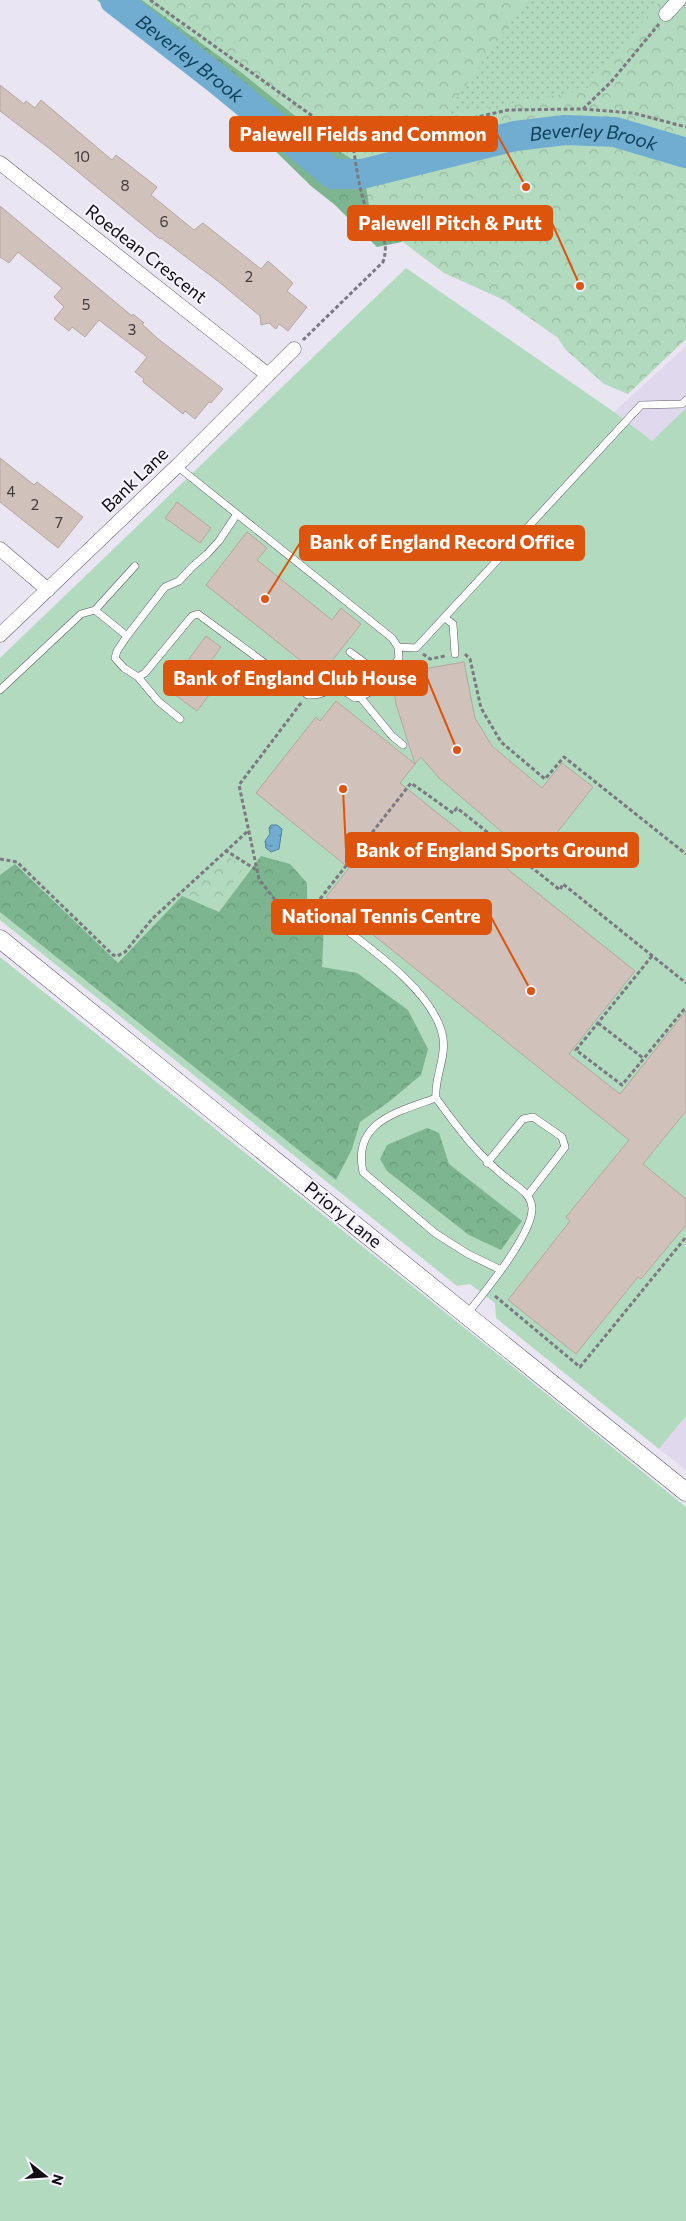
<svg xmlns="http://www.w3.org/2000/svg" width="686" height="2221" viewBox="0 0 686 2221" font-family="Commissioner,sans-serif">
<style>
.built{fill:#e0d9ee}
.grass{fill:#b2dabe}
.forest{fill:url(#forest-crowns)}
.park{fill:url(#park-crowns)}
.garden{fill:url(#garden-dots)}
.water{fill:url(#water-ripples);stroke:#547d98}
.lines{fill:none;stroke-linecap:round;stroke-linejoin:round}
.river{stroke:#71add1;stroke-width:30}
.building{fill:#d0c1ba;stroke:#b5a79f}
.service-casing{stroke:#615c68;stroke-width:8}
.minor-casing{stroke:#615c68;stroke-width:15}
.tertiary-casing{stroke:#615c68;stroke-width:19}
.path{stroke:#7b7881;stroke-width:3;stroke-dasharray:4 2.5;stroke-linecap:butt}
.service{stroke:#fff;stroke-width:7}
.minor{stroke:#fff;stroke-width:14}
.tertiary{stroke:#fff;stroke-width:18}
.labels{text-anchor:middle;stroke-width:4.5;stroke-linejoin:round;paint-order:stroke}
.number-label{font-size:15px;fill:#403b3d}
.street-label{font-size:18px;fill:#100e13;stroke:#f6f2fe}
.water-label{font-size:19px;font-style:italic;fill:#0f415a;stroke:#f6f2fe}
.leader{fill:none;stroke:#dd550c;stroke-width:2}
.callout-dot{fill:#dd550c;stroke:#f6f2fe;stroke-width:2}
.callout{fill:#dd550c;stroke:#dd550c;stroke-width:2}
.callout-label{font-size:19px;text-anchor:middle;font-weight:bold;fill:#fff}
</style>
<defs>
<pattern id="forest-crowns" width="20" height="18" patternUnits="userSpaceOnUse" patternTransform="scale(1.25)"><rect width="20" height="18" fill="#7cb58f"/><path d="M2 6a3 3 0 1 1 6 0M12 15a3 3 0 1 1 6 0" fill="none" stroke="#6a9a7a"/></pattern>
<pattern id="park-crowns" width="20" height="18" patternUnits="userSpaceOnUse" patternTransform="scale(1.25)"><rect width="20" height="18" fill="#b2dabe"/><path d="M2 6a3 3 0 1 1 6 0M12 15a3 3 0 1 1 6 0" fill="none" stroke="#98baa2"/></pattern>
<pattern id="garden-dots" width="8" height="8" patternUnits="userSpaceOnUse" patternTransform="scale(1.25)"><rect width="8" height="8" fill="#b2dabe"/><path d="M2 2h.1M6 6h.1" fill="none" stroke="#98baa2" stroke-width="1.8" stroke-linecap="round"/></pattern>
<pattern id="water-ripples" width="26" height="14" patternUnits="userSpaceOnUse" patternTransform="scale(1.25)"><rect width="26" height="14" fill="#71add1"/><path d="M2 4q2-2 4 0t4 0M15 11q2-2 4 0t4 0" fill="none" stroke="#5b8ba8"/></pattern>
</defs>
<rect width="100%" height="100%" fill="#eae5f3"/>
<path class="built" d="M686,346V408L652,442L614,412Z
M686,1416V1470L659,1449Z"/>
<path class="grass" d="M406,268L614,412L652,441L686,408V1416L659,1449L496,1318L495,1303L470,1284L457,1286L0,920V658Z
M0,957L501,1357L686,1507V2221H0Z"/>
<path class="forest" d="M97,0H164L370,146L402,242L377,247L335,205L311,186L227,104Z
M261,856L290,864L307,883V908L324,923L322,967L357,973L408,1010L428,1049L421,1075L390,1101L360,1122L352,1149L336,1180L0,912V875L15,864L118,963L182,896L219,912Z
M427,1128L439,1133L449,1164L522,1221L501,1250L469,1235L387,1171L380,1159L387,1145Z"/>
<path class="park" d="M142,0H686V339L628,394L604,384L565,349L558,338L504,300L444,273L383,227L370,211L362,163L356,162L335,148L242,73Z
M224,855L245,866L216,906L181,892Z"/>
<path class="garden" d="M526,0H661L586,90L445,115Z"/>
<path class="water" d="M271,825H277L282,829L279,849L271,852L266,848L265,841L270,834L269,828Z"/>
<g class="lines">
<path class="river" id="s1" d="M115,0L217,79L333,174H362L515,136L565,130L615,132L686,153"/>
</g>
<path class="building" d="M0,85L24,104L26,101L35,108L41,100L112,160L116,155L157,187L151,195L194,230L203,223L261,269L268,261L293,283L287,291L307,307L288,331L279,324L276,329L269,323L261,325L260,316L219,282L161,238L160,239L50,149L0,111Z
M0,206L132,316L133,314L144,323L142,324L157,338L223,389L211,403L209,402L195,419L185,411L183,414L143,382L144,379L135,372L147,357L99,320L85,337L72,327L69,331L54,319L64,307L54,297L62,288L18,252L9,263L0,257Z
M0,458L34,485L37,482L83,517L58,548L0,502Z
M177,502L211,528L200,543L165,518Z
M247,532L267,548L257,560L332,620L341,608L361,624L320,676L206,585Z
M206,636L221,647L206,668L221,679L197,711L167,689Z
M464,662L475,718L492,746L542,788L562,763L593,787L537,858L502,832L439,778L421,757L415,764L396,704L392,677L394,674Z
M336,701L415,764L400,783L635,971L569,1054L620,1094L686,1011V1111L643,1164L686,1199V1225L641,1279L638,1277L576,1354L508,1300L570,1221L566,1217L629,1140L326,897L349,868L256,793L316,717L320,721Z"/>
<g class="lines">
<defs>
<path id="service" d="M177,466L392,638L398,647L399,658C388,673 374,696 355,698C325,678 333,697 308,695L198,614L192,616L145,673L138,677L124,668L115,658L117,651L127,636L165,587L179,581L192,567L207,554L219,541L237,514
M95,610L135,566
M445,618L453,624L455,654
M398,647L416,648L641,405L682,404L686,400
M350,652L384,677
M138,677L158,701L180,719
M0,690L81,614L95,610L127,636
M361,698L392,736L403,745
M317,908C355,938 435,988 443,1038C446,1060 434,1078 436,1098C397,1112 352,1122 363,1172L435,1233L468,1254L501,1270
M436,1098C458,1128 479,1157 509,1180C519,1188 531,1194 532,1208C533,1234 483,1294 467,1314
M487,1163L523,1119L533,1117L562,1137L565,1147L528,1195"/>
<path id="minor" d="M666,14L679,0
M0,163L268,375
M0,549L48,590
M0,635L177,466L294,349"/>
<path id="tertiary" d="M0,939L686,1492"/>
</defs>
<use href="#service" class="service-casing"/>
<use href="#minor" class="minor-casing"/>
<use href="#tertiary" class="tertiary-casing"/>
<path class="path" d="M150,0L353,145C356,166 359,186 365,206C373,230 392,234 383,262L303,340
M583,109L611,82L659,24
M353,145L508,110L582,109L633,113L686,127
M423,654L430,659L445,656
M465,654L470,659L481,708L501,742L545,779L564,757L686,854
M301,703L239,785L259,879L275,900L308,906
M225,850L258,871
M0,859L17,862L113,955L117,956L125,952L152,919L249,830
M320,899L411,783L453,813L457,808L560,890L563,884L686,983
M652,956L576,1050L622,1085L686,1007
M598,1023L643,1058
M495,1296L580,1367L686,1237"/>
<use href="#service" class="service"/>
<use href="#minor" class="minor"/>
<use href="#tertiary" class="tertiary"/>
</g>
<g class="labels">
<g class="number-label">
<text x="82" y="162">10</text>
<text x="125" y="191">8</text>
<text x="164" y="227">6</text>
<text x="249" y="282">2</text>
<text x="86" y="310">5</text>
<text x="132" y="335">3</text>
<text x="11" y="497">4</text>
<text x="35" y="510">2</text>
<text x="59" y="528">7</text>
</g>
<g class="street-label">
<text transform="translate(146 254) rotate(38)" y="6">Roedean Crescent</text>
<text transform="translate(135 480) rotate(-44)" y="6">Bank Lane</text>
<text transform="translate(343 1215) rotate(39)" y="6">Priory Lane</text>
</g>
<g class="water-label">
<text dy="7" stroke="none"><textPath href="#s1" startOffset="95">Beverley Brook</textPath></text>
<text dy="7" stroke="none"><textPath href="#s1" startOffset="545">Beverley Brook</textPath></text>
</g>
</g>
<path class="leader" d="M526 187L497 134M580 286L552 223M265 599L300 543M457 750L427 678M343 789L346 850M531 991L491 917"/>
<g class="callout-dot">
<circle cx="526" cy="187" r="5"/>
<circle cx="580" cy="286" r="5"/>
<circle cx="265" cy="599" r="5"/>
<circle cx="457" cy="750" r="5"/>
<circle cx="343" cy="789" r="5"/>
<circle cx="531" cy="991" r="5"/>
</g>
<g class="callout">
<rect x="230" y="117" width="267" height="34" rx="5"/>
<rect x="348" y="206" width="204" height="34" rx="5"/>
<rect x="300" y="526" width="284" height="34" rx="5"/>
<rect x="164" y="661" width="263" height="34" rx="5"/>
<rect x="346" y="833" width="292" height="34" rx="5"/>
<rect x="272" y="900" width="219" height="34" rx="5"/>
</g>
<g class="callout-label">
<text x="363" y="141">Palewell Fields and Common</text>
<text x="450" y="230">Palewell Pitch &amp; Putt</text>
<text x="442" y="549">Bank of England Record Office</text>
<text x="295" y="685">Bank of England Club House</text>
<text x="492" y="857">Bank of England Sports Ground</text>
<text x="381" y="923">National Tennis Centre</text>
</g>
<g transform="translate(45 2176) rotate(107)" stroke="#f6f2fe" stroke-width="4" paint-order="stroke">
<path d="M0-4L9 19L0 12L-9 19Z" fill="#100e13"/>
<text y="-8" font-size="14" font-weight="bold" text-anchor="middle" fill="#100e13">N</text>
</g>
</svg>
